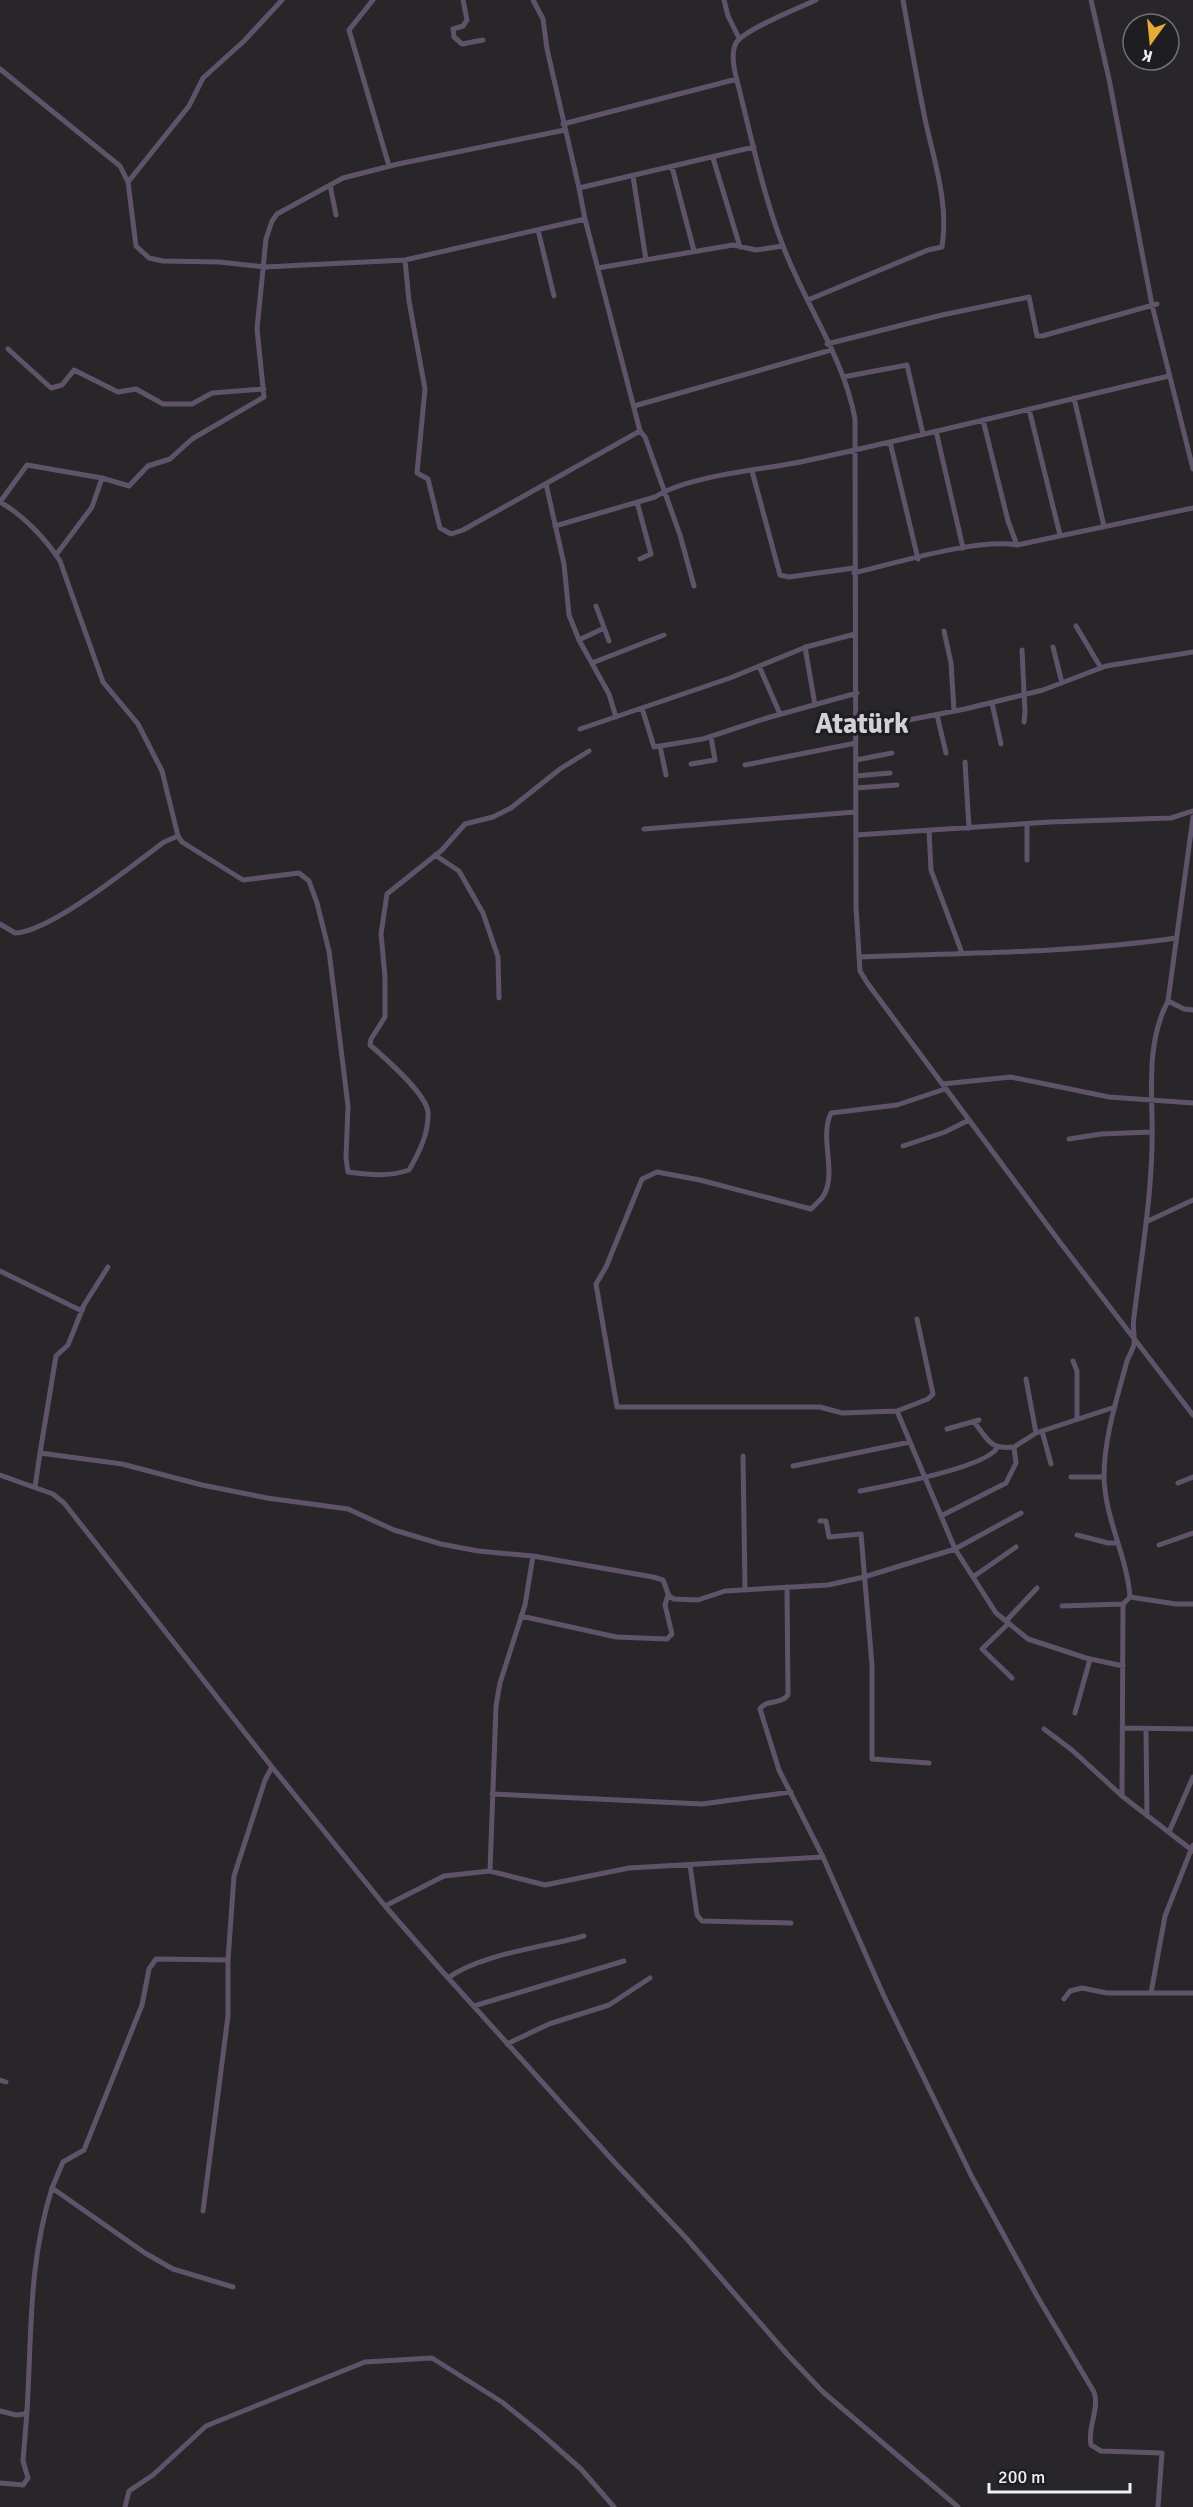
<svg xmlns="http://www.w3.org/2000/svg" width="1193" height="2507" viewBox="0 0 1193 2507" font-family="Signika,sans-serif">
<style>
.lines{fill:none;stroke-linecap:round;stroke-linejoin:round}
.minor{stroke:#5f5369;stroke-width:5}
.labels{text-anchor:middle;stroke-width:6;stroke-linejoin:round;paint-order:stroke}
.district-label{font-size:28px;font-weight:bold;fill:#d3d1d5;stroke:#1e1d20}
</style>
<rect width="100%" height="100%" fill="#282629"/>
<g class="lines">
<path class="minor" d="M373,0L349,30L389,166
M463,0L467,20L463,26L453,29L454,37L462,44L483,40
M533,0L543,19L547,49L579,188
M724,0L728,16L739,38
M816,0C801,7 743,30 736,43C728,58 739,85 742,101C754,149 765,200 783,246C805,304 844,358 855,419L856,907L860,971L868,984L1062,1245L1193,1415
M1091,0L1109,79L1152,305L1193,469
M0,69L120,166L128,182L136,246L149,258L163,261L219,262L265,267L405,260L585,219L579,188L754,147
M563,124L737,79
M713,158L740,247
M672,167L694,251
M633,176L646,260
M128,182L189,106L203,78L244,41L282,0
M330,185L336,215
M538,230L554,296
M405,260L409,301L425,389L417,473L428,479L440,528L451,534L463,530L640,431L585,219
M598,268L733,245L756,250L783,246
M808,300L928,250L942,247C949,203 934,161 925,119C917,79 910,40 903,0
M827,344L942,315L1029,297L1037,336H1042L1157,304
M8,349L51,388L62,385L74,370L118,392L136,389L163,404H192L212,393L264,389
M843,377L907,365L923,434
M1074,398L1104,526
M634,406L831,350
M1029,409L1060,535
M983,420L1008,521L1017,545
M640,431L645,437L680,535L694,586
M936,431L963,548
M890,442L918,559
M752,471L780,575L789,577L854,568
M546,484L564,564L569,615L579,640L609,694L616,717
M0,502C23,515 46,539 60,561L103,682L138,724L162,771L178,836L182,842L243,880L299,873L309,881L317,903L329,951L348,1106L346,1158L348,1172C371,1175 388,1177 409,1170C419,1153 429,1133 428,1112C426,1094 384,1057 370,1045L371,1039L385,1017V977L381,934L387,894L442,850L465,824L493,817L511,808L560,769L589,751
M0,502L27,465L102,478
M637,502L651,554L640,559
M555,526L655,497C689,475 763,470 805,461C927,435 1048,404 1169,376
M56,555L92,507L102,478L129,486L148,466L170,459L192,439L264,397L257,329L266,239L272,221L277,214L343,178L398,164L565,130
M854,573C897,563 976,538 1017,545L1193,508
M596,606L609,641
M1076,626L1101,668
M944,631L951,663L954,711
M579,640L604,628
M805,647L815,705
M1053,647L1062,683
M1022,650L1025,712L1024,722
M592,663L664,635
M759,666L780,714
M992,703L1001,744
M642,708L654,747L703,739L767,718L857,693
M937,715L946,753
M580,729L730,678L806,647L855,634
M857,730L965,709L1043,690L1106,666L1193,652
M660,746L666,775
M856,760L892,753
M965,762L969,828
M691,764L715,760L711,737
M745,765L856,743
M856,776L890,773
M856,788L897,785
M1193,817L1168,1001C1149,1037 1151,1078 1152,1117C1154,1184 1142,1251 1134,1317C1132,1326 1135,1335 1134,1344C1133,1350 1129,1355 1127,1361C1117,1398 1104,1438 1104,1477C1105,1519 1127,1556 1130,1597L1176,1604H1193
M1027,824V860
M644,829L855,812
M929,830L931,870L962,953
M856,835L1050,822L1171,818L1193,811
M435,855L459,871L483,913L498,957L499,998
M0,924L15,933C50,932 133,865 164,842L178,836
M859,957C965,953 1071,953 1176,938
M1168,1001L1184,1009L1193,1010
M942,1084L1011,1077L1109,1097L1193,1103
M945,1089L897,1105L831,1113C819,1138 837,1171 824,1195C821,1200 815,1205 811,1209L700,1180L657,1172L642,1179L606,1267L596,1284L617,1407H820L842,1413L897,1411L955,1549L996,1613L1028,1639L1086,1658L1123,1666
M1069,1139L1101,1134L1151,1132
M903,1146L945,1132L969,1120
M1146,1222L1193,1200
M0,1271L82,1311
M1073,1361L1077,1371V1419
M1026,1379L1036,1433
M897,1411L928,1399L933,1394L917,1319
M974,1422C988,1439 989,1450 1014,1447
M947,1429L979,1420
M1042,1431L1051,1464
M40,1453L56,1356L68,1345L84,1305L108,1267
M743,1456L745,1588
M793,1466L910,1442
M0,1475L53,1494L64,1503L272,1767L385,1906L441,1970L616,2164L687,2239L787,2354L823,2392L958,2507
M1071,1477H1104
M1178,1483L1193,1477
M35,1487L40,1453L122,1464L202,1485L267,1498L348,1509L394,1530L441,1544L478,1551L533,1556L653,1577L663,1580L669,1596L674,1599L698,1600L725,1591L828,1585L864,1577L955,1549L1021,1513
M860,1491C886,1486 985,1468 997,1448
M941,1516L1006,1483L1016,1463L1014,1447L1036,1433L1115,1407
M820,1521H826L829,1537L861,1534L872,1665V1759L929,1763
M1077,1535L1108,1543H1118
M1159,1545L1193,1533
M973,1577L1016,1547
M787,1587L788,1695C781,1705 766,1699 760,1709L779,1770L823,1857L883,1994L972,2177L1037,2296L1094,2392C1100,2409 1087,2427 1091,2445L1101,2451L1162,2453L1158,2507
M1130,1597L1123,1604L1122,1796L1193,1851
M1062,1606L1123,1604
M521,1616L616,1637L667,1639L672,1634L665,1605L668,1595
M1006,1621L1037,1588
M1009,1623L982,1649L1012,1678
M1075,1713L1090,1659
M1123,1728L1193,1729
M1044,1729L1072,1750L1122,1796
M1146,1729L1147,1816
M492,1794L702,1804L791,1792
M1169,1832L1193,1777
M1193,1845L1165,1916L1151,1993H1193
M690,1865L697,1915L702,1921L791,1923
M490,1871L545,1885L629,1868L823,1857
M385,1906L444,1876L490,1871L496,1706L500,1683L525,1605L533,1556
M448,1978C480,1954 545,1947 584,1936
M1064,1999L1070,1991L1082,1988L1107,1993H1151
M474,2006L624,1961
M507,2044L549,2024L609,2005L650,1978
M0,2080L6,2082
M203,2211L228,2016V1960
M233,2287L173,2269L145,2253L52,2188L63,2162L84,2150L142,2005L149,1969L156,1959L228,1960L234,1876L265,1780L272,1767
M0,2411L16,2415L25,2414L27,2410C32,2332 28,2265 52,2188
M0,2483L23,2485L28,2478L23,2461L27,2412
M125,2507L129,2491L153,2475L206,2426L365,2362L432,2358L502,2402L539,2432L581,2469L614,2507"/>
</g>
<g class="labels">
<g class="district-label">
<text x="862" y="733">Atatürk</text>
</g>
</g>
<g transform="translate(1151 42) rotate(195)"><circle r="28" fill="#1e1d20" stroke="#727173" stroke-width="1.5"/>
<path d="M0-4.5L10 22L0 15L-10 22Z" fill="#e6ac36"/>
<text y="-9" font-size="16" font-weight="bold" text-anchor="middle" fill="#efeef0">K</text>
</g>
<path d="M989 2483v9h141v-9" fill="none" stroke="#efeef0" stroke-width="3"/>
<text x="998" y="2483" font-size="18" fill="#efeef0" stroke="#1e1d20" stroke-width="4.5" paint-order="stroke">200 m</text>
</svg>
